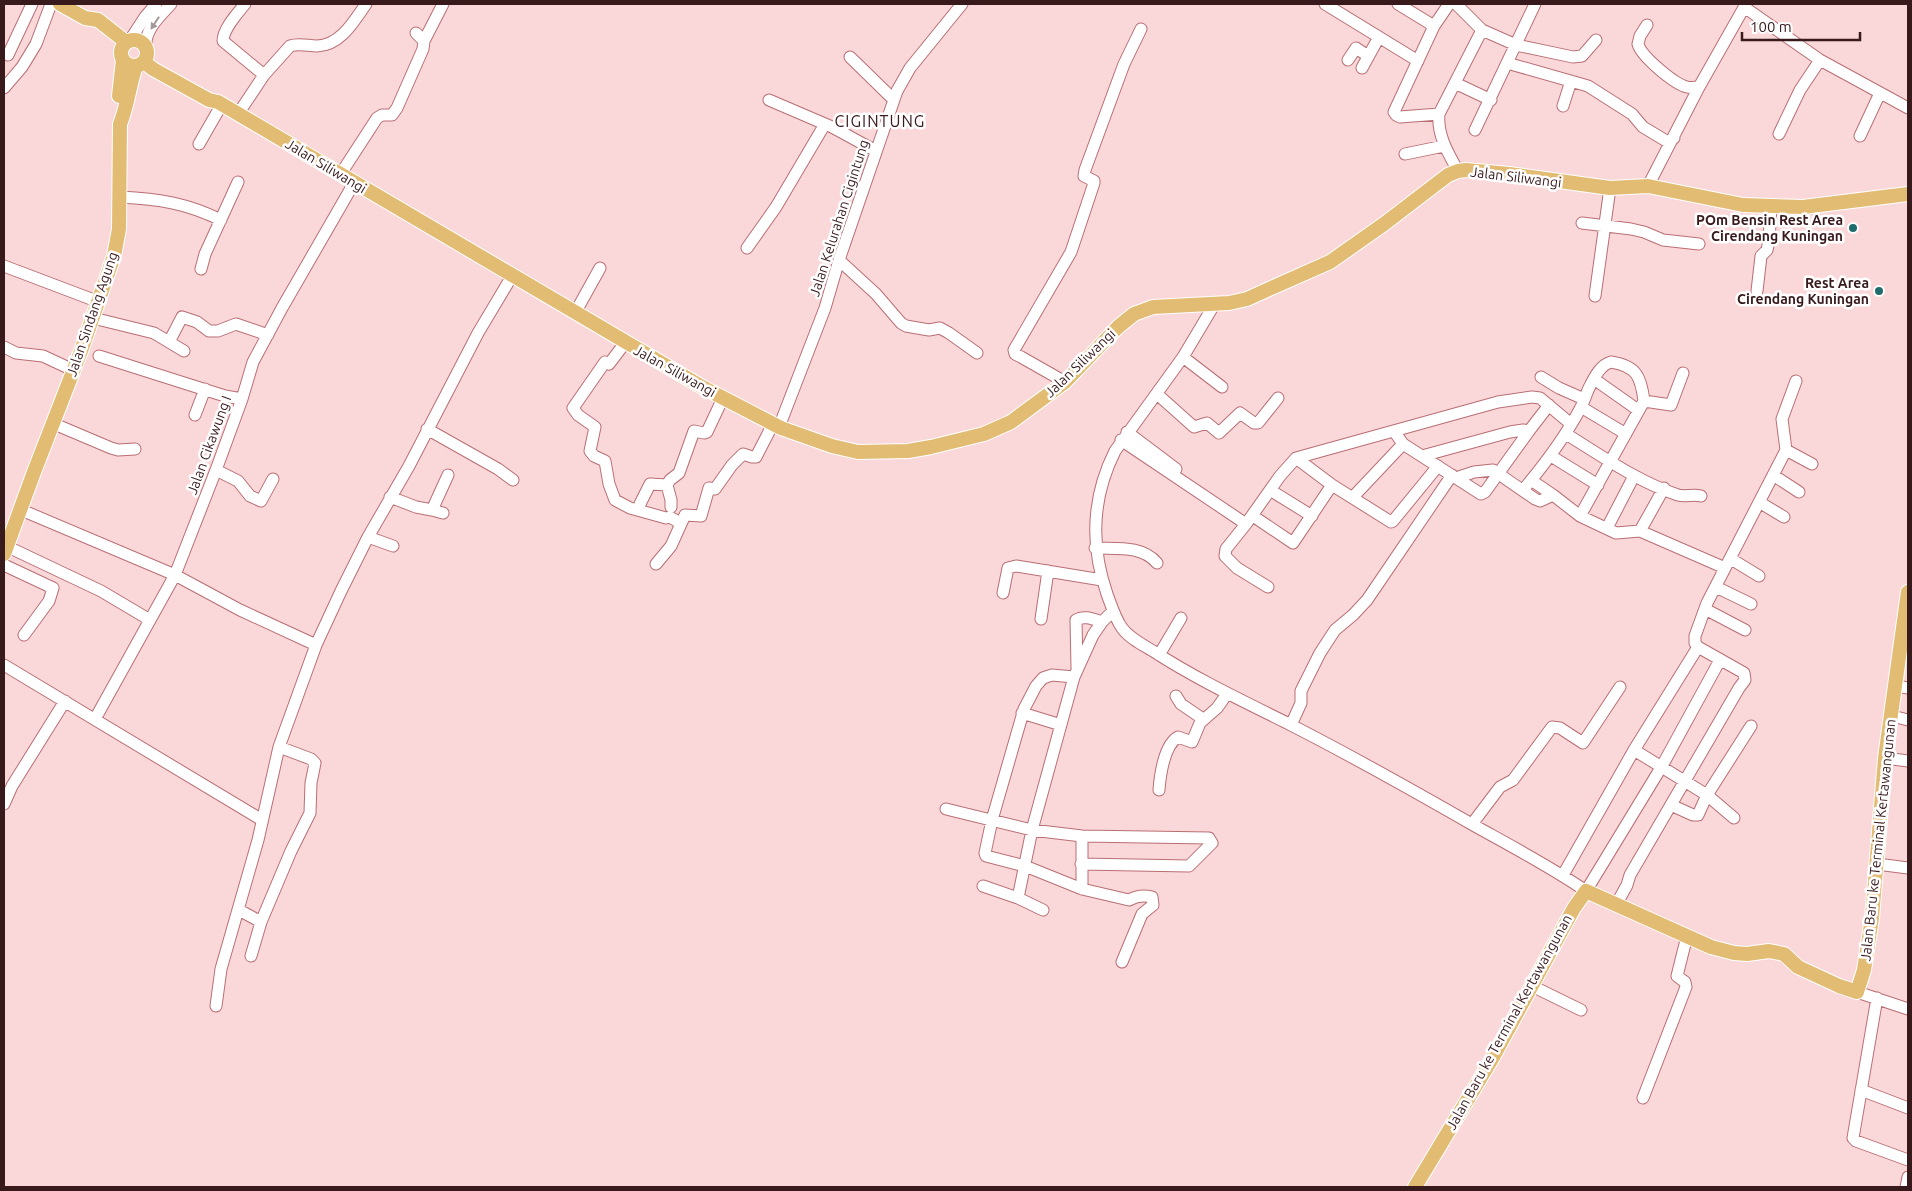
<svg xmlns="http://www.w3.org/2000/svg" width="1912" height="1191" viewBox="0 0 1912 1191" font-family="Ubuntu,sans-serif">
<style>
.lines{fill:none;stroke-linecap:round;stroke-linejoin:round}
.minor-casing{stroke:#b96e74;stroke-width:13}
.major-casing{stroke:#fff;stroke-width:16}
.minor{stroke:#fff;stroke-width:11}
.major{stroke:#e3bc74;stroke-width:14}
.oneway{fill:#a59899}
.poi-dot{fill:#206c6c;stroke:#fff;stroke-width:2}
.labels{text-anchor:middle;stroke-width:5;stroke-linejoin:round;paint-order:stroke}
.street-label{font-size:14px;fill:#381a1d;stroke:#fff}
.poi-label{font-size:14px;font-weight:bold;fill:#381a1d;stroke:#fff;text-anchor:end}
.quarter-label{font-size:16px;letter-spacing:1px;fill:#381a1d;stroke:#fff}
</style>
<rect width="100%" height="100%" fill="#fad8d9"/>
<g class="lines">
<defs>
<path id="minor" d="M245,4C237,14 223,29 223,41L264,75
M1325,4L1418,61
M1398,4L1434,26
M1456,4L1482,30L1439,114C1437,135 1448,153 1458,171
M1744,7L1820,60L1908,108
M1647,25L1640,36L1638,44C1641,56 1674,84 1687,87C1691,88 1695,87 1699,87
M1482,30L1516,45L1573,57L1582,56L1596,40
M130,40L145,17L156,4
M424,41L443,4
M146,47C144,30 161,15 171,4
M8,55L32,4
M850,57L894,100
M1348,60L1356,48L1368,56
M1507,63L1588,86L1632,114L1643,127L1668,142L1674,138
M1362,68L1379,37
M1455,83L1491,100
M4,88L22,67L36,44L51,4
M769,100L832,127L876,151
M1563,106L1571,81
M238,114L264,75L290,46C299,43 308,46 317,46C341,45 354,21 366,4
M1439,114L1400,117L1396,115L1394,112L1434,26L1449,4
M1475,130L1535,4
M1779,134L1800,90L1820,60
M1860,136L1880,93
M199,144L222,104
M1405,154L1444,146
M340,175L377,118L382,115H392L397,108L423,49L424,41L416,33
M1648,186L1699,87L1746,4
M120,197C159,199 186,203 221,220
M1582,223L1631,229L1644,232L1663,240L1699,244
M747,248L776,207L825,124
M839,260L876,294L901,323L906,326L929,330L940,328L949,333L977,353
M4,266L99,302
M201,269L205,254L238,182
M1757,291L1761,256L1767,250L1769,241L1771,206
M1595,296L1610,188
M1214,305L1183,357L1115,451C1092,497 1090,545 1107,594C1111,605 1115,618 1122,628C1129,638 1143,645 1153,651C1196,679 1243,701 1289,724C1352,756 1414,791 1475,826C1513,847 1551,867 1586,891L1662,766L1720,660
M575,313L600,268
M93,318L154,333L184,351
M169,342L182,317L197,322L209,331H218L236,324L268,335
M625,343L609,364L605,362L573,408L578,415L595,427L590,451L594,456L605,461L609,484L615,500L630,508L666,518L670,517L680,523
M4,347L16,353L43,356L73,370
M99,356L225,396L242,399
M1183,357L1222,387
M1541,377L1559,388L1584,399
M1594,379L1638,410
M1065,382L1021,357L1015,354L1014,350L1071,252L1094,183V181L1084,176L1085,170L1124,64L1141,29
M1157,394L1194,427L1207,423L1219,433L1240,413L1254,423H1258L1278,398
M1644,401L1671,405L1683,373
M1581,407L1626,434
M195,415L205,389
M52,423L111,448L118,450L135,449
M779,427L825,308L839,260L897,91L910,68L962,4
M427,429L498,469L513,480
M1394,431L1403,444L1481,494L1485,492L1529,431
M1127,432L1176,469
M1566,434C1602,456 1638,482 1678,495C1685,497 1693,494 1701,496
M1121,440L1246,524L1280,476L1296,458L1498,402L1532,397L1540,398L1571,424
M1786,450L1812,464
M1422,456L1510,432L1523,430L1529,431L1549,405
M1551,456L1598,485
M1296,458L1332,485L1391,522L1393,521L1438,466
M216,470L238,481L250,496L261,501L273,479
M1773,475L1799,492
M1456,478L1474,472L1493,470L1535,499L1540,501L1553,495L1580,516L1616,533L1640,531L1725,568
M1531,480L1553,495
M1270,490L1312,516
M1523,490C1544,465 1564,439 1580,409C1584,402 1586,394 1589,388C1594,378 1600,365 1611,362C1637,366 1641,377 1644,401L1580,516
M390,497L416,507L432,510
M1353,497L1403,444
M1759,502L1784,517
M640,504L650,484L667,485
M671,507V500L667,485L670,480L679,473L694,431L704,433L707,432L723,398
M19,509L175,575L240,610L316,645
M443,513L432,510L448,475
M1253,516L1293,543L1332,485
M1246,524L1226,549L1225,556L1237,568L1268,587
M1607,528L1634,476
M1640,531L1664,488
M368,537L393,546
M6,546L101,591L150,620
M1095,548C1116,549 1142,545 1157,563
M1731,559L1759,576
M656,564L671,546L685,515L701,516L709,488L715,489L732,465L743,454L752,457H756L773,424
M4,565L53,588L49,601L24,635
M1716,587L1751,604
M1003,593L1008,568L1016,566L1102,580
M1705,609L1745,630
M1041,619L1048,571
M1159,655L1181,618
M4,665L262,820
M1077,668L1076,620C1084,615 1093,619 1102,622
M1074,677L1052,675L1043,678L1036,686L1024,709L992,820L985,853L986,856L1025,866L1082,889L1129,900C1136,896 1144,895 1152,897L1153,905L1142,914L1122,962
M1896,686L1908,688
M1176,696L1181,704L1203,719
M1022,713L1061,725
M1892,716L1908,720
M95,719L175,575L216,470L242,399L253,362L282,308L354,183
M1291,725L1301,703V691L1320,653L1335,630L1353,615L1367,600L1452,475
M1634,750L1707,795L1734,818
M1885,758L1908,761
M1159,790C1160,776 1164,745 1178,737L1192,742L1200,723L1217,708L1227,694
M4,804L12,786L65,701
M1671,805L1693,815H1698L1707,795L1751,726
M946,809L1032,830L1082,836L1209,838L1212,843L1189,866L1081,864
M1472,824L1500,787L1513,780L1552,727L1560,728L1583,743L1620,687
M1877,864L1908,868
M1563,875L1634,750L1698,647L1695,643V636L1707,603L1786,450L1782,419L1796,381
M983,886L1018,898L1043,910
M1082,889V836
M1018,898L1032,830L1074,677L1093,635L1102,622L1113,611
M1616,905L1627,885L1630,875L1739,688L1745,680L1744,673L1698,647
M239,910L261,922
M251,956L261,922L291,851L310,813L311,783L315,763L311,759L279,747
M1532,986L1581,1010
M1857,992L1908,1009
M1877,998L1853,1138L1856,1141L1908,1160
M216,1006L221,969L258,840L279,747L316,645L341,591L368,537L409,466L478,333L512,276
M1861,1090L1908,1108
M1643,1098L1686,987L1685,982L1677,976L1687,936
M1906,1187L1908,1177"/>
<path id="major" d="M60,4L85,18L98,20L126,42
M121 53a13 13 0 1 1 26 0a13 13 0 1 1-26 0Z
M144,62L153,69L209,100L218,102L704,388L781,428L832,446L858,452L908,451L931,447L984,434L1011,422L1065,382L1118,327L1134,314L1153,307L1229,303L1247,299L1269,289L1330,262L1384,224L1448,175L1458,171L1466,170L1509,174L1610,188L1648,186L1743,205L1803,207L1908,194
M119,96L123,60
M4,554L34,472L81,351L114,256L119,229L120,124C128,105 129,85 136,66
M1415,1187L1492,1059L1574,908L1586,891L1711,947L1734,953L1747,954L1769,951L1784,954L1798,967L1839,986L1857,992L1864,970L1872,918L1885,758L1908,592"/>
</defs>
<use href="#minor" class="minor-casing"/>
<use href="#major" class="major-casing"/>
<use href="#minor" class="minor"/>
<use href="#major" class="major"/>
</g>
<defs><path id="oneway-solid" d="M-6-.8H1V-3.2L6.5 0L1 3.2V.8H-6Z" transform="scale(1.25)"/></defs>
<use class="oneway" href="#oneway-solid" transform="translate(155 23) rotate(123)"/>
<g class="poi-dot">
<circle cx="1853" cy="228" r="5"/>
<circle cx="1879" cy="291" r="5"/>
</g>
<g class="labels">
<g class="street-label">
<text transform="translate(326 166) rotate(31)" y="5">Jalan Siliwangi</text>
<text transform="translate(1516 177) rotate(7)" y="5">Jalan Siliwangi</text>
<text transform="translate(839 218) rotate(-72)" y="5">Jalan Kelurahan Cigintung</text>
<text transform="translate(92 314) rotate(-71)" y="5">Jalan Sindang Agung</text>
<text transform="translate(1080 363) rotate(-44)" y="5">Jalan Siliwangi</text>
<text transform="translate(675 371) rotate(29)" y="5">Jalan Siliwangi</text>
<text transform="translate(209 445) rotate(-70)" y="5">Jalan Cikawung I</text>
<text transform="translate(1878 840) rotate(-84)" y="5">Jalan Baru ke Terminal Kertawangunan</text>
<text transform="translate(1509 1022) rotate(-61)" y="5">Jalan Baru ke Terminal Kertawangunan</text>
</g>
<g class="poi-label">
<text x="1843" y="225">POm Bensin Rest Area<tspan x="1843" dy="16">Cirendang Kuningan</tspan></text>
<text x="1869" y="288">Rest Area<tspan x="1869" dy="16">Cirendang Kuningan</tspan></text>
</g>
<g class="quarter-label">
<text x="880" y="127">CIGINTUNG</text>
</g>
</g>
<rect width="1912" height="1191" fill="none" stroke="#381a1d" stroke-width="10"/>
<path d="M1742 32v8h118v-8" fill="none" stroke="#381a1d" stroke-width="2.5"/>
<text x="1750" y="32" font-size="15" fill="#381a1d" stroke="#ffffff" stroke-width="4" paint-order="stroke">100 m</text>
</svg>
